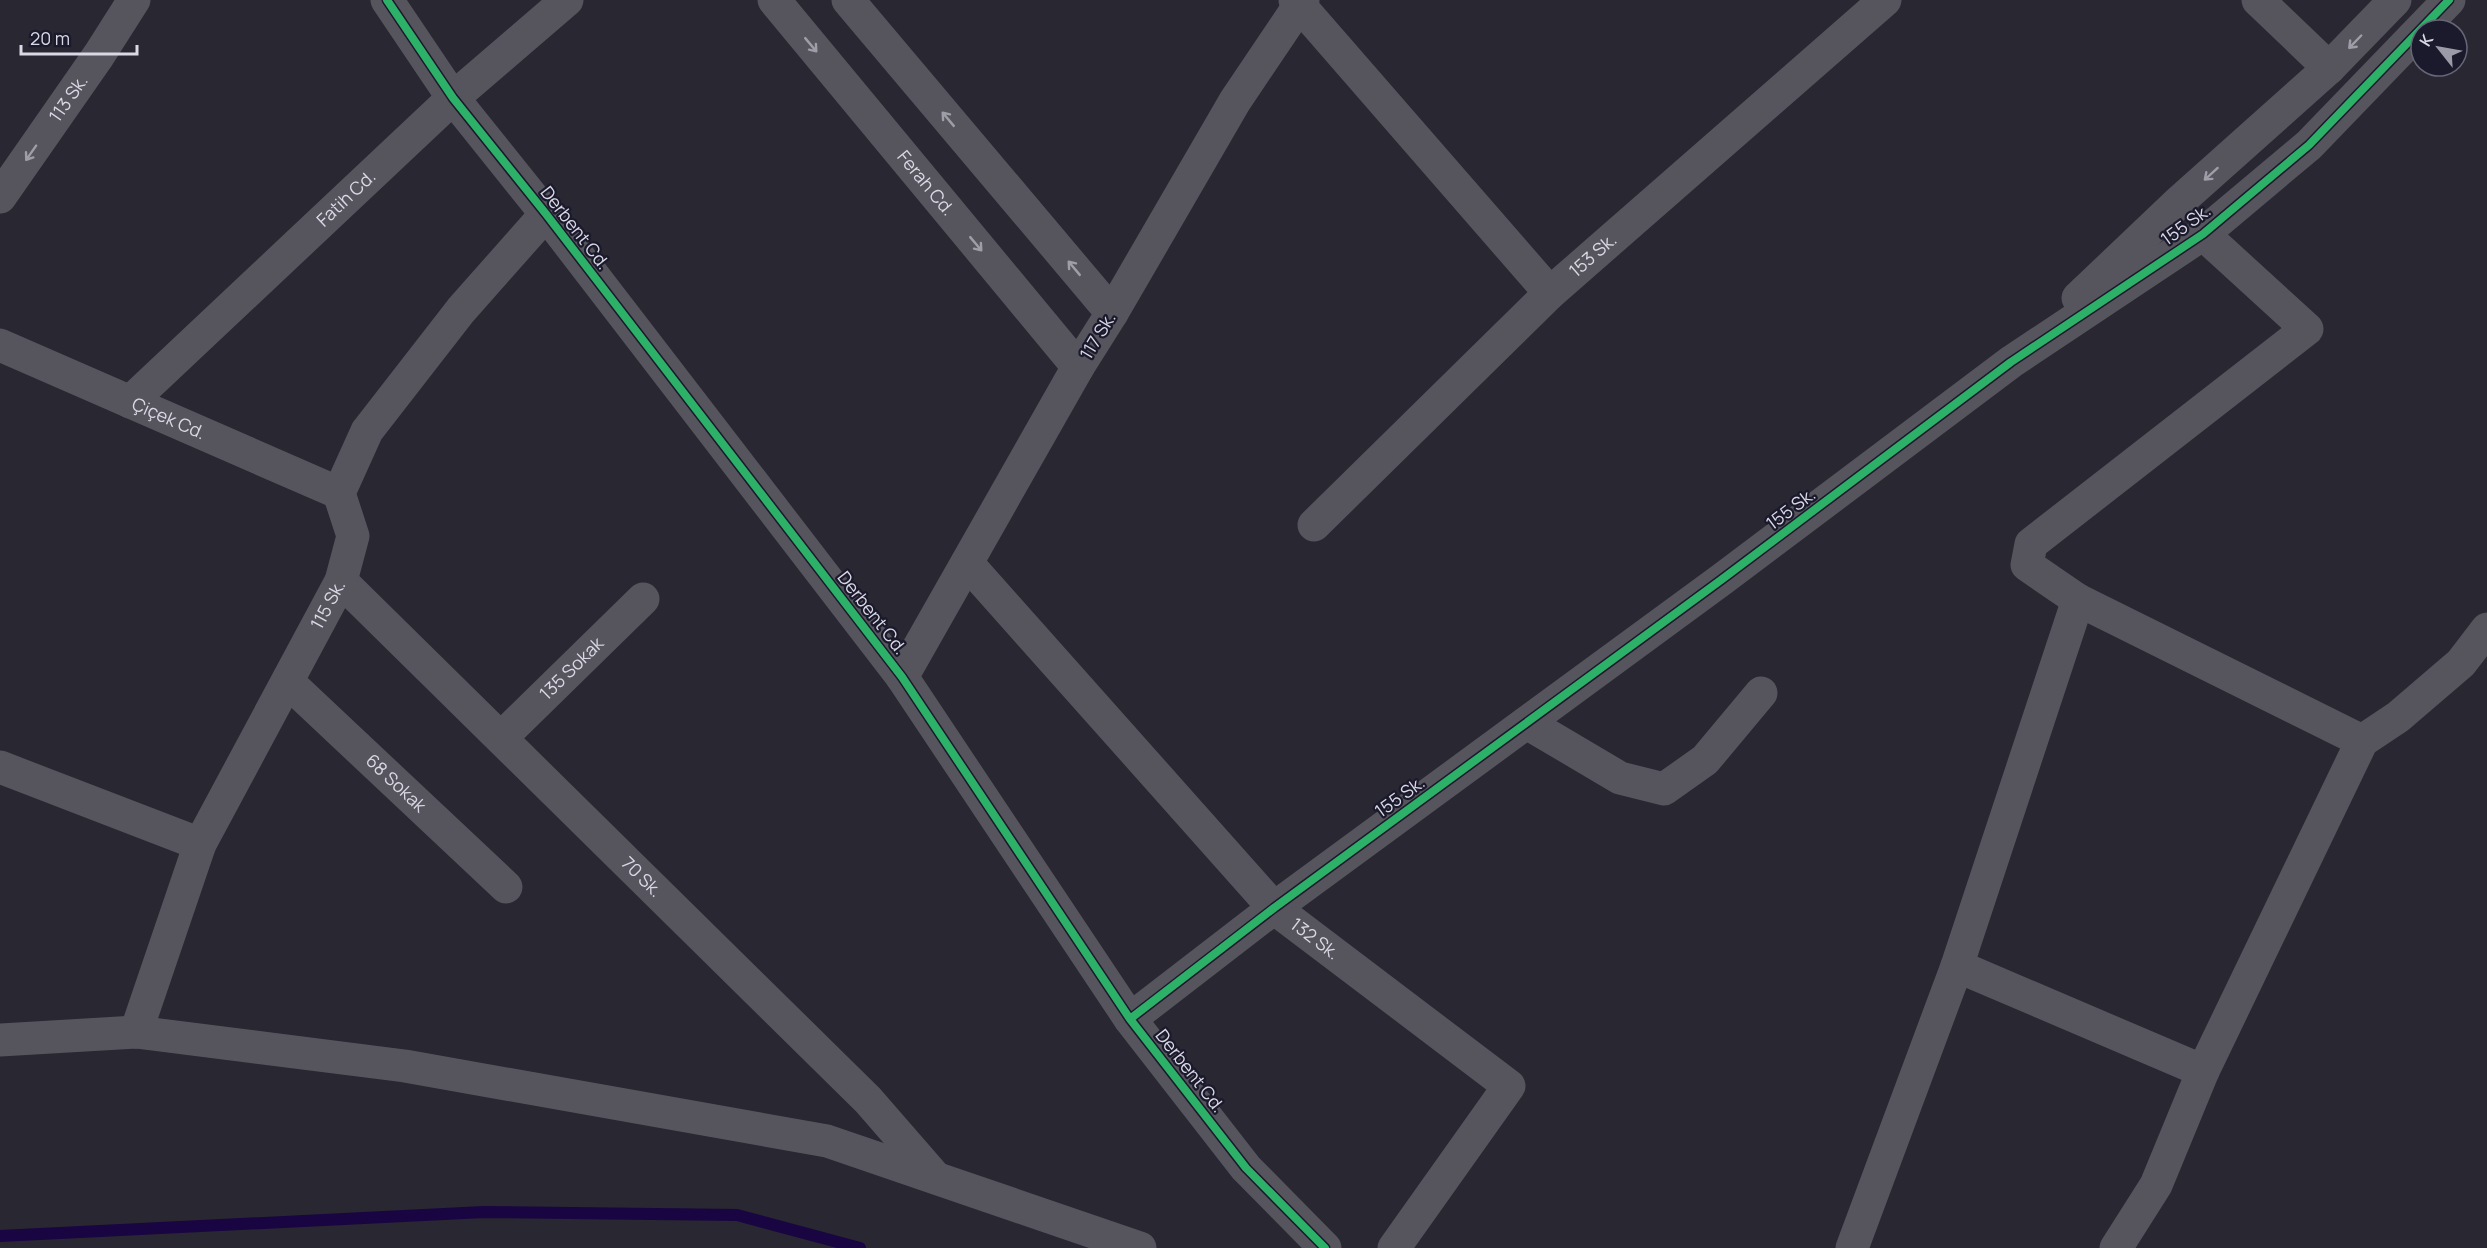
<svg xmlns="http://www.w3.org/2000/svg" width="2487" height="1248" viewBox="0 0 2487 1248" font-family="Manrope,sans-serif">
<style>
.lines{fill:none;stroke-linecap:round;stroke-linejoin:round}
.stream{stroke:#190541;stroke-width:12}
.street{stroke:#56555d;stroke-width:33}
.secondary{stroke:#56555d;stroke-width:33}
.cycleway-casing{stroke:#1b192c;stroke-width:11}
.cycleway{stroke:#2db169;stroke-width:8}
.oneway{stroke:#9e9ea8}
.labels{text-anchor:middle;stroke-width:4.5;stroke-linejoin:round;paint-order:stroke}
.street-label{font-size:18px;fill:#d9d9e6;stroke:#1b192c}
</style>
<rect width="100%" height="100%" fill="#282732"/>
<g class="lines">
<path class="stream" d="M0,1236L484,1212L737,1215L860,1248"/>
<g class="street">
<path d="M1295,0L1550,293"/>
<path d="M2258,0L2329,68"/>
<path d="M453,98L567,0"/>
<path id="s1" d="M0,197L99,55L134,0"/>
<path d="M2203,234L2307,329L2031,544L2027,565L2078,600L2362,741"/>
<path d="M2078,298L2180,201L2329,68L2395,0"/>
<path d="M1112,313L1235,101L1303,0"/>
<path id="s2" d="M0,345L339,493"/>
<path id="s3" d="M1314,525L1550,293L1885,0"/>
<path id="s4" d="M967,563L1274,908L1509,1086L1394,1248"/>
<path id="s5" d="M341,581L868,1100L935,1177"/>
<path id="s6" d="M288,682L506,887"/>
<path d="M1527,723L1620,778L1664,789L1705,760L1761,693"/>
<path id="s7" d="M501,738L643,599"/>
<path d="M0,767L200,844"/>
<path d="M1957,966L2203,1071"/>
<path d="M1130,1019L1274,908L1721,580L2011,362L2203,234L2309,145L2449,0"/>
<path id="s8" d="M136,1032L200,844L341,581L353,536L339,493L367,431L461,310L546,214"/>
<path d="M0,1040L136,1032L405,1066L827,1141L1140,1248"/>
<path d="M1852,1248L1957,966L2078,600"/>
<path d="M2116,1248L2156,1185L2203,1071L2362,741L2398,717L2461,663L2487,629"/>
</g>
<g class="secondary">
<path d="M387,0L453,98L546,214L902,677L1130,1019L1246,1168L1325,1248"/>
<path id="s9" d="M774,0L1078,367"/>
<path d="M848,0L1112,313L1078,367L902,677"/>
<path id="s10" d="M130,402L453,98"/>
</g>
<defs>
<path id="cycleway" d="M387,0L453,98L546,214L902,677L1130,1019L1246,1168L1325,1248
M1130,1019L1274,908L1721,580L2011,362L2203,234L2309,145L2449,0"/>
</defs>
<use href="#cycleway" class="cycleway-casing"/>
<use href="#cycleway" class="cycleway"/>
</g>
<defs><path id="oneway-shaft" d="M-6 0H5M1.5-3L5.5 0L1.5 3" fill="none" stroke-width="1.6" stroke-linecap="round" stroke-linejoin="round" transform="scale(1.5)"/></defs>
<g class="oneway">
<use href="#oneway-shaft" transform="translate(2355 42) rotate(134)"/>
<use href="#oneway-shaft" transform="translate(811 45) rotate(50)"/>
<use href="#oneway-shaft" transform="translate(948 119) rotate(-130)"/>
<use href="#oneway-shaft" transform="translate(31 153) rotate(125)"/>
<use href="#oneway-shaft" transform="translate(2211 174) rotate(138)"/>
<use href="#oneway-shaft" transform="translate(976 244) rotate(50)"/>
<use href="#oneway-shaft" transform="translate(1074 268) rotate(-130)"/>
</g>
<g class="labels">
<g class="street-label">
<text dy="6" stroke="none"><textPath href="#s1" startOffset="120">113 Sk.</textPath></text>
<text dy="6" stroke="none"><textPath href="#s9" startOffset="238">Ferah Cd.</textPath></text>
<text dy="6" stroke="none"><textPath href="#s10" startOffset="297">Fatih Cd.</textPath></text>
<text transform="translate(2186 225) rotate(-36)" y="6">155 Sk.</text>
<text transform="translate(575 228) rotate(52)" y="6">Derbent Cd.</text>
<text dy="6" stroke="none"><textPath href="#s3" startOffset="388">153 Sk.</textPath></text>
<text transform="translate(1098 336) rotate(-59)" y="6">117 Sk.</text>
<text dy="6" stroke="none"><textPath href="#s2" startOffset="184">Çiçek Cd.</textPath></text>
<text transform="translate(1791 509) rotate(-37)" y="6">155 Sk.</text>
<text dy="6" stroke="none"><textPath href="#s8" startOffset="470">115 Sk.</textPath></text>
<text transform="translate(872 613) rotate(52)" y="6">Derbent Cd.</text>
<text dy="6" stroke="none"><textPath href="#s7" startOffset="99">135 Sokak</textPath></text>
<text dy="6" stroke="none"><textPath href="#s6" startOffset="148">68 Sokak</textPath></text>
<text transform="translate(1400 797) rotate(-36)" y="6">155 Sk.</text>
<text dy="6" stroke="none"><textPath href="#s5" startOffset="422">70 Sk.</textPath></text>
<text dy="6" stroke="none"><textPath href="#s4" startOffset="513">132 Sk.</textPath></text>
<text transform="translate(1190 1071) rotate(52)" y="6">Derbent Cd.</text>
</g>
</g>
<g transform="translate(2439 48) rotate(301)"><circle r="28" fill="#1b192c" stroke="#676676" stroke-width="1.5"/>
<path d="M0-4.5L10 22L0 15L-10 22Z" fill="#9b9ba7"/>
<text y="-9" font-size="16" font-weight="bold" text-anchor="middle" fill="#d9d9e6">K</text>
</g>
<path d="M21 45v9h116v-9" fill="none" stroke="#d9d9e6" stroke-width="3"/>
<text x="30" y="45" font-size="18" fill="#d9d9e6" stroke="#1b192c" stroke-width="4.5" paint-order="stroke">20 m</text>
</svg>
